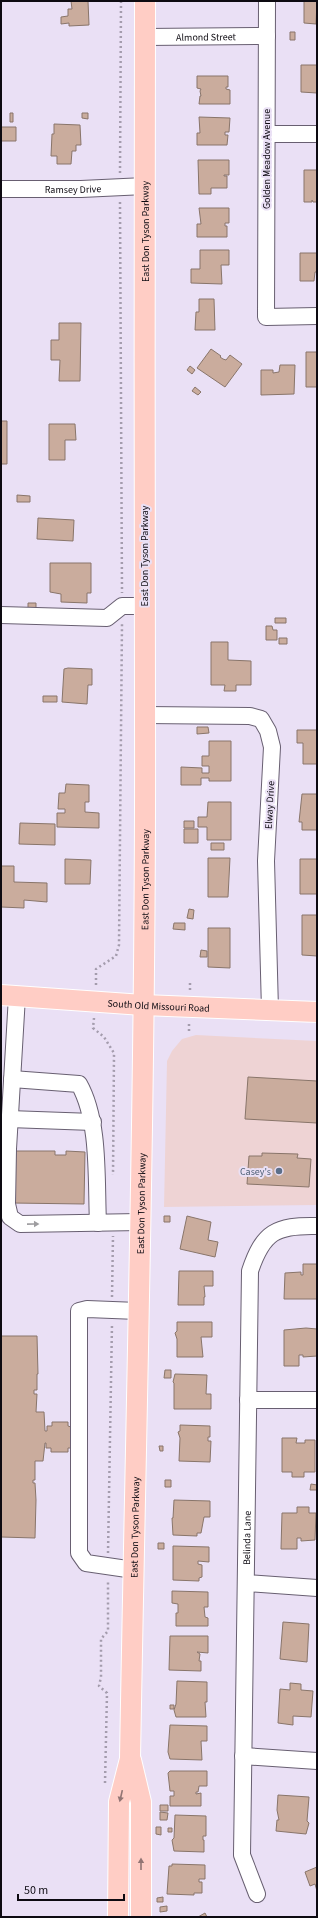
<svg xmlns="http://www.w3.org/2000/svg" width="318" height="1918" viewBox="0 0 318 1918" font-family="'Source Sans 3',sans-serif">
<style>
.commercial{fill:#eed3d4}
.building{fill:#caac9d;stroke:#89756a}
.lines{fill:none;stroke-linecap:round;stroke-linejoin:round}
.minor-casing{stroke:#685f71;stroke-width:18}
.major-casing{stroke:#fff;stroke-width:22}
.path{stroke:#a49cad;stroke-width:2.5;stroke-dasharray:2 3;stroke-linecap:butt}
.minor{stroke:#fff;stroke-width:16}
.major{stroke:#ffcdc5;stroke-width:20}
.oneway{fill:#9e9da0}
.oneway2{fill:#927574}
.service-dot{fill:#5c6f8a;stroke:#eae0f5;stroke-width:1.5}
.labels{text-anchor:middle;stroke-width:4;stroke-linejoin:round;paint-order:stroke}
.street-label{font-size:10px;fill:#0d0a11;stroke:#eae0f5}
.service-label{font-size:10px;fill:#4e5e75;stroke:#eae0f5;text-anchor:end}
</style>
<rect width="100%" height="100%" fill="#eae0f5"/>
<path class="commercial" d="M196,1035L317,1041V1205L164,1207L167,1061L172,1051L182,1039Z"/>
<path class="building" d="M71,1H88L89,25L69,26V23L61,24V17L68,16V9H72Z
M304,1H317L316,24L304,23Z
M290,32H295V40H290Z
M301,65H317V93L301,92Z
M197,76H228V87H226V89L230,90V104H199L200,96H201L200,91L201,89L197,88Z
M10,113H13V122H10Z
M82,113H88V119L82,118Z
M199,117L230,118L229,132H225V135H228L227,145H197V133H200Z
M54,124L80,125L81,145H76V151H72L71,164H57V156H51L52,134H54Z
M1,127H16V141H1Z
M198,160H229V175H224V176H227V188H211V194H199Z
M304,170H317V202H313L312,200V202H304Z
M199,208H229V223H225V226H227V237H197V224H201Z
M200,250H229V265H221L222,284L191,283V269H200Z
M300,253H317V272H315L314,281H300Z
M199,299H214L215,330H195L196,312H199Z
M59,323H81L80,381H59L60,360H51V340H59Z
M211,349L221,356L220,357L223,359L226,360L230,355L242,364L225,387L197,368Z
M306,352H317V387H306Z
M280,365H295L294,394L261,395V370H273V373L279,372Z
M190,366L195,370L192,374L187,370Z
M195,387L201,392L198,395L192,391Z
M1,421H7V464H1Z
M49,424H75L76,440H65V460H49Z
M17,495L30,496V502H17Z
M38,518L74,520L73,541L37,539Z
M50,563H91V593H87V603L61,602V594L50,592Z
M28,603H36V609L28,608Z
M275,618H286V623H275Z
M266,626H272L273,630H277V640H266Z
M279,638H287V644H279Z
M211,642H228V660L251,661V685H236V691H224L225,685H211Z
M68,668L92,669V685H88L87,704L62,702L64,669Z
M43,696H57V702H43Z
M197,727H208L209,733L197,734Z
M297,730H317V764H303V743H297Z
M209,741H231V781H209V778H201V785H181V767L202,768V773H209V766H202V756H209Z
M66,784L89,785V802H85V812L99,813V828L57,827V813H65V809H58L59,793H65Z
M302,794H317V830H302V822H299Z
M208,802H231V840H207V827H198V817H207Z
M184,821H194V828H184Z
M20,823L55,824V845L19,844Z
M184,829H198V843H184Z
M211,843H224V850H211Z
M208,858H230L228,897H208Z
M65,859L91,860L90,884H65Z
M300,859H317V894H300Z
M1,866H14V882L47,883V902L24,900V908L1,907Z
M189,909L194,910L193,919L187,918Z
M302,915H317V956L302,955Z
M174,923H185V930L173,929Z
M208,928H230V968L208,967Z
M201,950L207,951V957H200Z
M248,1077L317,1081V1123L245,1119Z
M13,1151H55V1155H66V1151L85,1152L84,1204L12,1203Z
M262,1153L298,1154L297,1158L311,1159L309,1187L247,1184L249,1156H262Z
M164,1216H170V1222H164Z
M187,1216L211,1222L208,1240L218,1242L215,1257L180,1249Z
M303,1264H317V1299H284L285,1273L301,1272V1275H303Z
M179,1271H213V1286H204L205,1297H204V1305H178Z
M177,1322H212V1337H201L203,1357H177V1339L175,1333L177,1331Z
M306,1328L317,1329V1356L303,1357V1355H299V1366H284V1330Z
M1,1336H37L38,1374H37V1390H34V1394H37L36,1412H44L45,1431H47V1426H52V1422H68V1426L71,1427V1448H68V1452H51V1448H46V1443H45L43,1461H35V1480H33V1483H35L36,1500L35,1538L1,1537Z
M165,1370H171V1378H164Z
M175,1374L207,1375L206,1394H211V1409H174V1383L173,1382Z
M180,1425L210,1426V1437H208V1441H211L210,1462L179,1461L180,1438L178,1432L180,1431Z
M282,1438H297L296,1443H305V1440H315V1472H304V1477H292V1472H282Z
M159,1446H163V1451H160Z
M165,1480H171V1487H165Z
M311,1484L317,1485V1490H310Z
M174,1500L210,1501V1517H204L201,1533H197V1536L173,1535L172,1518H173Z
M297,1507H309V1513H316L315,1540L301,1541V1538H297V1549H281L282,1513H297Z
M158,1543H164V1549H158Z
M173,1546L209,1547V1562L198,1561V1564L202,1565V1577L199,1578V1581L173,1580Z
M172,1591L208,1592V1607H204L205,1617L208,1618V1626H176V1613H178V1604L172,1603Z
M283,1622L309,1624L307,1662L280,1659Z
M170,1636H208V1653L197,1652L200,1654L199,1661H201V1671L169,1670Z
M177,1681L207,1682V1702H205L206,1717H176L174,1710L176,1704Z
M290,1683L301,1684V1690L313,1691L311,1717L293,1716V1725L278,1723L280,1689L290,1690Z
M170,1705H174V1709H170Z
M170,1725L207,1726V1741H201L202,1760L170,1759L168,1752Z
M170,1771H207V1786H199L198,1792H196V1794L201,1793V1806H170V1796H174V1791H170L168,1773Z
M278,1795L309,1797L307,1821L309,1823L306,1834L276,1831L277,1820H279L277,1810Z
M160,1805H168V1811H160Z
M160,1812L168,1813L167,1820H160Z
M175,1815L206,1816V1836H203V1840H204V1852L174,1851L172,1840L174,1838Z
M156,1827H161V1835L156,1834Z
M168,1828H172V1832H168Z
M172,1864L205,1865V1879H199V1882H202V1893H194V1895L167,1894L169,1866H172Z
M317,1867V1891L315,1884L310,1886L305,1872Z
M163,1897V1902H157V1898Z
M167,1906V1911L160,1912V1907Z
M205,1913L207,1917H198Z"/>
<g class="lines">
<defs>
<g id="minor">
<path d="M267,1L266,317L317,316"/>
<path id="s1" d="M145,37L267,36"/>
<path d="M267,134H317"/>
<path id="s2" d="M1,189H81L145,186"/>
<path d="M1,615L107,618L122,606H144"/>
<path d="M145,715L250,716L261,719L268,731L272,747L266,861L270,1010"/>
<path d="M17,996L8,1149L7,1204L10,1217L20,1224L140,1222"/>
<path d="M12,1079L79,1084C100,1121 96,1180 98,1223"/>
<path d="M9,1119L93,1122"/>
<path d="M248,1400H317"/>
<path d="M134,1570L86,1563L79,1553V1311L87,1309L138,1311"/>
<path d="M246,1583L317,1588"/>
<path d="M243,1756L317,1761"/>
<path id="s3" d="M257,1894L242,1855L250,1271C263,1232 276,1225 317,1226"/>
</g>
<g id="major">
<path id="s4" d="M1,995L143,1005L317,1012"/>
<path d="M131,1760L141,1802V1917"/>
<path id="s5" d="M118,1917L119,1802L130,1759C136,1411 146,1064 145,716C145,478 144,239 145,1"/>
</g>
</defs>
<use href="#minor" class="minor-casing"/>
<use href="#major" class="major-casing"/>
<path class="path" d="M120,173L121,1
M120,202L122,593
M96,985V969L116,956L119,945L122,624
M190,990V981
M94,1018L93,1028L104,1037L114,1053L113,1175
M189,1031V1023
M112,1297L113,1236
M108,1553L112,1324
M105,1783L107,1693L99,1686L101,1677V1639L108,1631V1580"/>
<use href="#minor" class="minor"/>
<use href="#major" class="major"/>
</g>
<defs><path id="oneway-solid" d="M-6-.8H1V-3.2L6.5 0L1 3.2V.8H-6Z"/></defs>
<use class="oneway" href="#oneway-solid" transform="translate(33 1224) rotate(-1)"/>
<g class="oneway2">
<use href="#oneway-solid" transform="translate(121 1796) rotate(103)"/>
<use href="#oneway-solid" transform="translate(141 1864) rotate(-90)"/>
</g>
<circle class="service-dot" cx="279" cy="1171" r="4"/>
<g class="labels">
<g class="street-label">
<text dy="4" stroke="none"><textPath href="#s1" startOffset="61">Almond Street</textPath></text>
<text transform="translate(266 159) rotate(-90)" y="4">Golden Meadow Avenue</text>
<text dy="4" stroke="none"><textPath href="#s2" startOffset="72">Ramsey Drive</textPath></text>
<text dy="4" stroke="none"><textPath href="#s5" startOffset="1687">East Don Tyson Parkway</textPath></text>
<text transform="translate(144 556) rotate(-90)" y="4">East Don Tyson Parkway</text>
<text transform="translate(269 805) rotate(-87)" y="4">Elway Drive</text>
<text dy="4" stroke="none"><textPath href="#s5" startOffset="1039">East Don Tyson Parkway</textPath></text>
<text dy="4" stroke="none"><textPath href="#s4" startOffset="158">South Old Missouri Road</textPath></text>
<text dy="4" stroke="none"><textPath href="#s5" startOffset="715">East Don Tyson Parkway</textPath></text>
<text dy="4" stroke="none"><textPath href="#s5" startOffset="391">East Don Tyson Parkway</textPath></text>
<text dy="4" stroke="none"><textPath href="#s3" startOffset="359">Belinda Lane</textPath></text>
</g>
<g class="service-label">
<text x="271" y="1175">Casey's</text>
</g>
</g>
<rect width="318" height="1918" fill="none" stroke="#0d0a11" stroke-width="4"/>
<path d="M18 1894v6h106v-6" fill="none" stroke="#0d0a11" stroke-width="2"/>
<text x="24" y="1894" font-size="12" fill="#0d0a11" stroke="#eae0f5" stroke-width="3" paint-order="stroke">50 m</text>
</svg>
